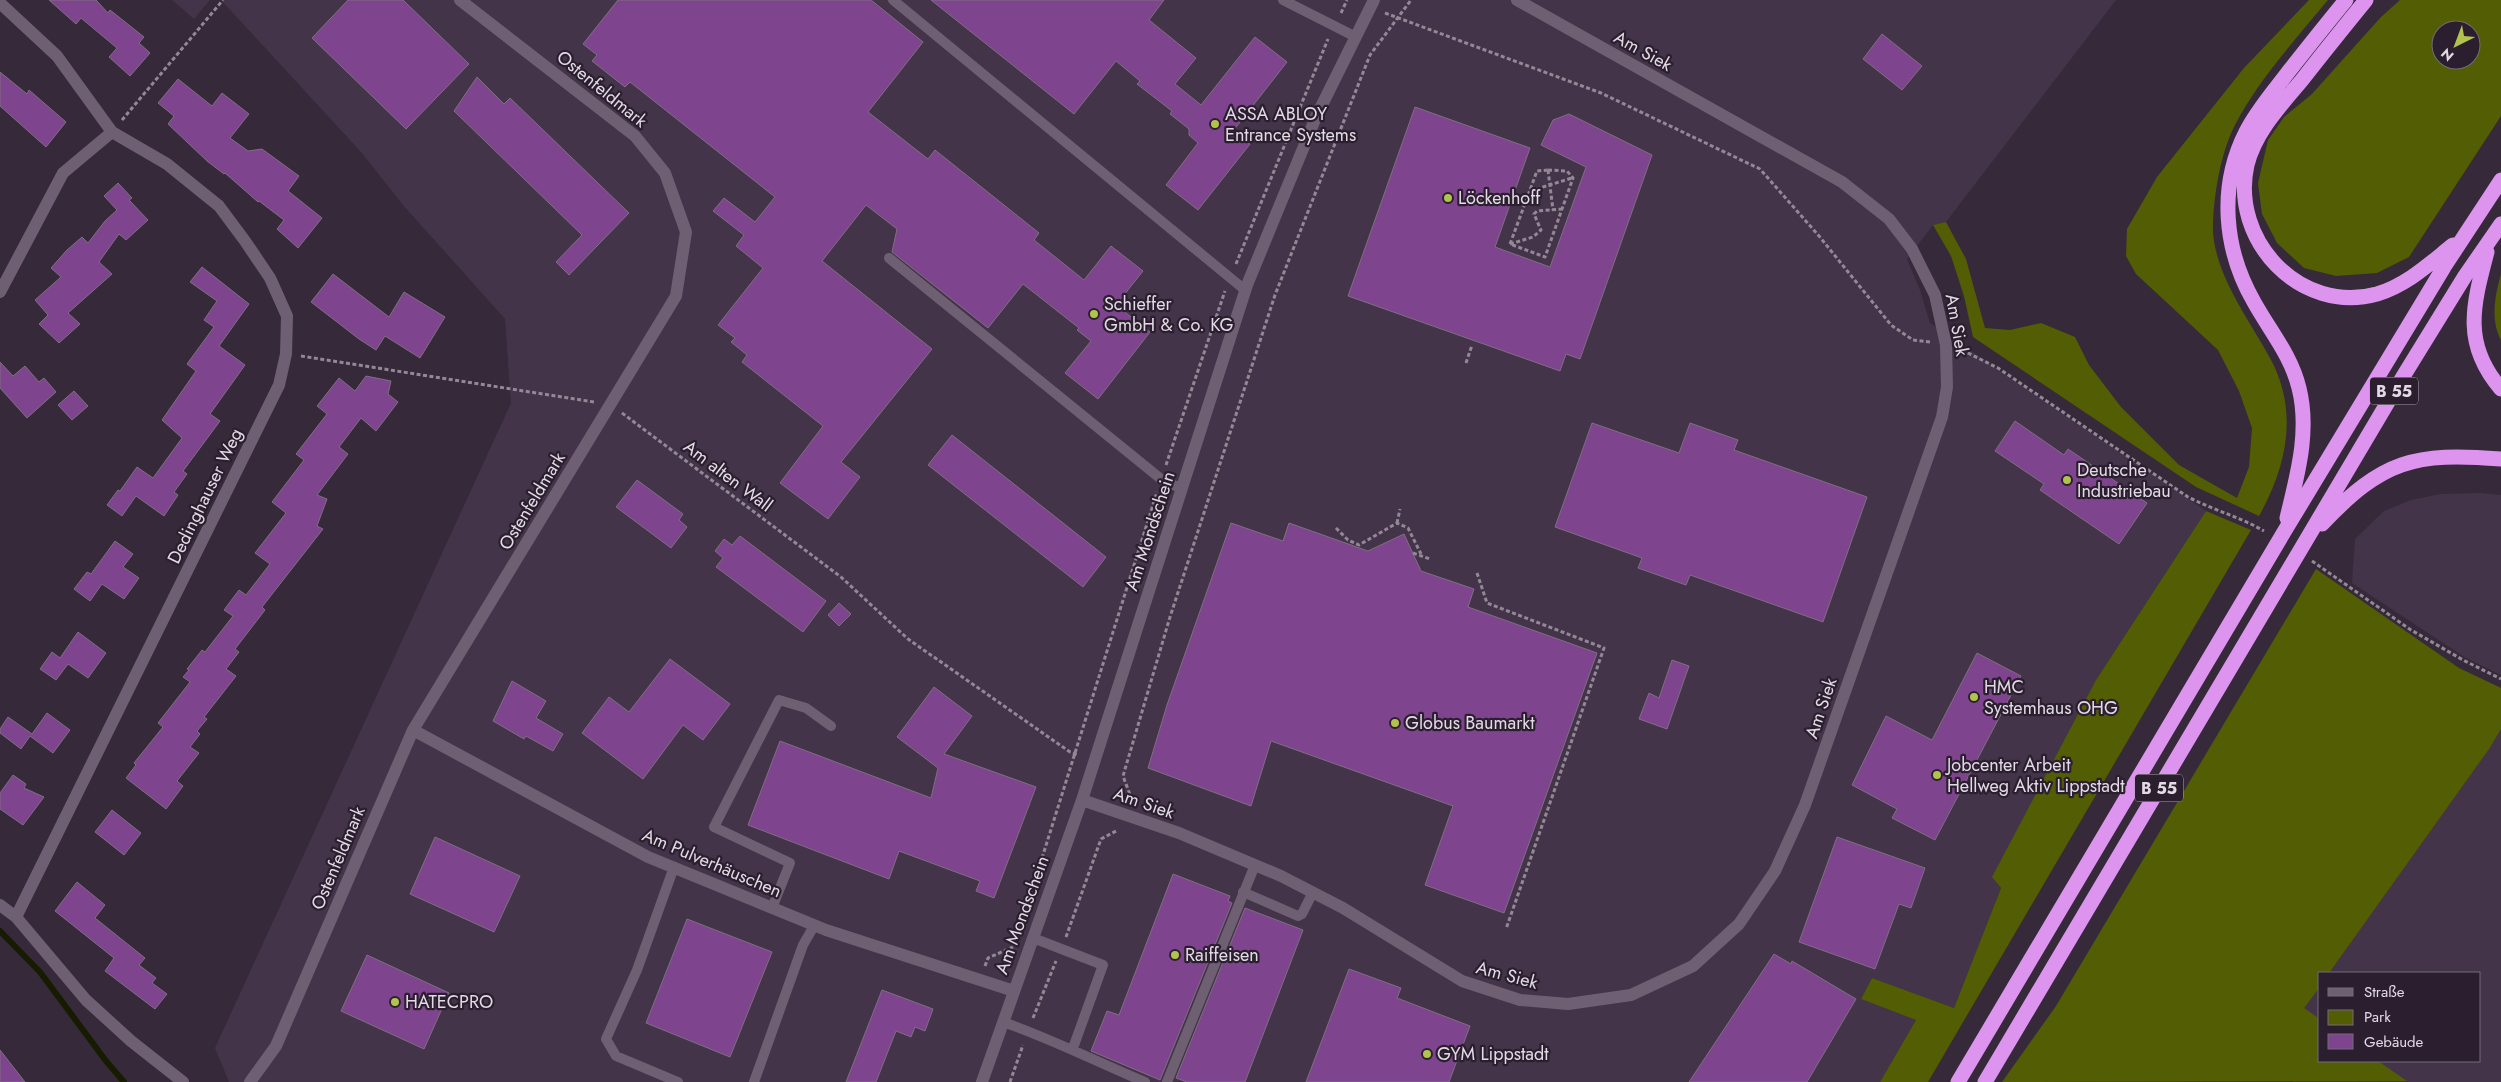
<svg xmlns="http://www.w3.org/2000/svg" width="2501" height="1082" viewBox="0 0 2501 1082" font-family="Jost,sans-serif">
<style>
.built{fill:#443449;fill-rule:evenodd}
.green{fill:#535d03;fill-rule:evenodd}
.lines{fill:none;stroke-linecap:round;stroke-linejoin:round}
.stream{stroke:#171b00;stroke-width:6}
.building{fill:#7f448e;stroke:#7e6f82}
.path{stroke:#938996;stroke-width:3;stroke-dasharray:4 2.5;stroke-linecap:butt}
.lane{stroke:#6e6072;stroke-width:10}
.street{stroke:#6e6072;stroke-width:12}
.highway{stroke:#dc94ef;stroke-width:15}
.poi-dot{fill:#b2c34c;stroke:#2b1f2f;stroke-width:2}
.labels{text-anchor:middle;stroke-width:4.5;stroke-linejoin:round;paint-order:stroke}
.shield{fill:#2b1f2f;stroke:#aba2ae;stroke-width:1}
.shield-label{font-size:16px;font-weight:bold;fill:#e2dae5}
.street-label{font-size:18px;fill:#e2dae5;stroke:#2b1f2f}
.poi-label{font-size:18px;fill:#e2dae5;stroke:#2b1f2f;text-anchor:start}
</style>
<rect width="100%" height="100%" fill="#362939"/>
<path class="built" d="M172,0H210L194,19Z
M221,0H2116L1946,222L1933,225L1907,259L1920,290L1930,323L2206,511L2096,680L1993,877L2001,888L1954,1008L1872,978L1861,999L1916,1020L1880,1082H229L215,1048L511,403L505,319L403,205L361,152Z
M2480,493L2501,495V675L2466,658L2352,583L2355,539L2384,511L2411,500L2441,494Z
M2405,668L2465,671L2501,688V1082H2293L2254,816ZM2320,973H2480V1061H2320Z"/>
<path class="green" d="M2309,0H2328C2295,40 2259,79 2235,125C2221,152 2214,193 2213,224C2212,245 2220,267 2229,286C2241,311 2257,334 2270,358C2299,411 2287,466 2259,516L2196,487L1973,337L1964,296L1951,256L1933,225L1946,222L1966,259L1985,328L2010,330L2041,323L2075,337L2089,365L2121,407L2179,465L2237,498L2249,467L2252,428L2239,391L2218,350L2136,274L2126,256L2127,229L2157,177L2244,68Z
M2400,0H2501V116L2409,257L2377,273L2336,276L2304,268L2277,243L2262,214L2258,183L2268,140L2284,117L2312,94L2381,17ZM2441,30H2471V60H2441Z
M2501,274V340C2490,320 2495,295 2501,274Z
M2206,511L2251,530L1928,1082H1880L1916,1020L1861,999L1872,978L1954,1008L2001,888L1992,877L2096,680Z
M2316,569L2459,668L2501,688V729L2489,749L2329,973H2320V987L2304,1008L2320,1019V1061H2378L2407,1081L2002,1082L2056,1006Z"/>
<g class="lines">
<path class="stream" d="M0,931L40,972L106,1061L124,1082"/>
</g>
<path class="building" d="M49,0H96L108,13L110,10L144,37L139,43L150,53L130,76L109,57L117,48L81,18L76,24Z
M348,0H403L469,64L406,129L312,38Z
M618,0H871L923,42L868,112L928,159L935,150L1039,233L1034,240L1084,280L1111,246L1143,271L1116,305L1150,332L1098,399L1065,373L1091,341L1077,330L1079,328L1023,284L988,328L892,252L897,229L866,205L822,261L932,349L841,462L860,477L828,519L780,483L823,426L742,362L747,355L731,342L735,338L718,325L763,268L736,246L744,235L713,211L724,198L755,222L775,197L630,82L625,87L592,61L597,55L583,44Z
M931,0H1164L1149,20L1196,58L1175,84L1201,105L1255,37L1287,62L1233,131L1250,144L1198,210L1166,185L1198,143L1189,135V129L1170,114L1172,111L1137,84L1140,81L1116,61L1074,114Z
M1882,34L1922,66L1902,90L1863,59Z
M0,72L27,94L29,90L66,122L46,147L0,106Z
M477,77L504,104L510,98L629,213L569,275L556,262L582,235L454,111Z
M178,79L212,106L222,93L249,114L230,138L248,151L262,149L299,176L288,191L322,218L298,248L277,229L284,220L259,201L258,202L225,173L224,174L207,161L168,124L174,116L158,103Z
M1415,107L1530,148L1495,247L1550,267L1586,167L1541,145L1553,120L1569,114L1652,155L1580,359L1566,354L1560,371L1348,296Z
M118,183L132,198L129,200L148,220L126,240L119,234L99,262L112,274L68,313L80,324L59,343L39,324L48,315L35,300L61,277L51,268L67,250L82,237L88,243L105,221L117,210L104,196Z
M202,267L249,304L219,346L245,365L210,414L220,421L183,471L187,474L174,492L178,495L164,516L136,496L122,516L107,505L118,490L120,491L137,467L153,478L182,438L162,420L196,371L187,364L214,327L204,320L217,301L190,282Z
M333,274L389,317L404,292L445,317L420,358L385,336L376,350L359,339L311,302Z
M0,362L13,376L25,366L39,382L44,378L56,392L27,418L0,388Z
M366,376L391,381L388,394L398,402L376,431L361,418L339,447L348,454L317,495L327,499L317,526L323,529L262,607L265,610L235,649L239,652L226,669L236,676L204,717L207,719L197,731L200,734L190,747L199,753L177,781L183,786L166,809L126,778L136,765L134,763L163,727L158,723L190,682L183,677L189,670L187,669L202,650L205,652L233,616L224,610L239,590L246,595L270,564L255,553L286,513L272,502L304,460L296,454L327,414L317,406L339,378L355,391Z
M74,391L88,406L72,420L58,405Z
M2015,421L2064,455L2068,449L2147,503L2119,544L2040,490L2044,484L1995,451Z
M1592,423L1679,453L1690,423L1738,440L1734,450L1867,497L1823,622L1690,575L1686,585L1638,568L1642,558L1555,527Z
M952,435L1106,557L1083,587L928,465Z
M637,480L683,514L679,520L687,527L671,548L616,507Z
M1231,523L1283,541L1289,523L1368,551L1404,534L1421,571L1474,589L1468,607L1597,653L1504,913L1425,885L1453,806L1271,741L1251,806L1148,768L1167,705Z
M740,536L826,601L803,632L716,567L723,558L715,551L724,539L732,545Z
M115,541L133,554L123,567L139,578L124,599L102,584L90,601L74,589L87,572L91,574Z
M839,603L851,614L839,626L828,615Z
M78,632L106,653L88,678L68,664L56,680L40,669L52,652L60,658Z
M1977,653L2021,676L1935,840L1892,818L1897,809L1852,785L1886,716L1932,740Z
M670,659L730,704L703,740L683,725L643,779L582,733L609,697L629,712Z
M1672,660L1689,666L1667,729L1639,719L1649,693L1659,698Z
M512,681L546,701L536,718L563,734L553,751L526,736L524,739L493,721Z
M934,687L972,716L944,754L1036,787L994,898L976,891L980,881L899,851L889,879L748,825L780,741L931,798L938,768L897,737Z
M47,713L70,730L53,753L30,736L21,749L0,733V729L8,717L32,734Z
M13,775L26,784L24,788L44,797L23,825L0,809V793Z
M112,810L141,833L124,855L95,832Z
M435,837L520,876L494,932L410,894Z
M1837,837L1925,868L1911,908L1899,904L1875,969L1799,942Z
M1173,874L1230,896L1228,901L1232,903L1160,1080L1091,1051L1107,1011L1119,1015Z
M77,882L105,905L95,918L145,958L139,965L156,978L152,983L167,994L155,1009L105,971L114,958L55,911Z
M1245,908L1303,930L1245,1082H1187L1176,1078Z
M687,919L772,952L730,1057L646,1023Z
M1774,954L1791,964L1792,961L1856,999L1807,1082H1689Z
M367,955L449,993L424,1049L341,1011Z
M1349,969L1401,988L1397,998L1470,1026L1449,1082H1306Z
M882,990L933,1009L925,1031L915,1027L911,1037L896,1031L876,1082H846Z
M0,1050L25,1082H0Z"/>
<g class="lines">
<path class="path" d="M1341,13L1347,0
M1385,13L1601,93L1760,169L1819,236L1891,325L1913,340L1930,342
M122,120L223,0
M1548,170L1567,171L1573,178L1545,257L1510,244L1537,171Z
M1548,170L1553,210
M1530,191L1572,178
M1510,244L1533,237L1541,230L1534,214L1537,211L1562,209
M1236,264L1328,39
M1962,350L1998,368L2188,497C2213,510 2240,517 2264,531
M301,356L594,402
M1466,363L1472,345
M622,413L841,577L908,639L1070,752L1078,755
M1166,465L1225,291
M1397,523L1400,509
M1336,528L1348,540L1359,545L1397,523L1408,528L1421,554
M1413,553L1430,559
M2312,561L2411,630L2463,660L2501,679
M1477,573L1487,603L1604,648L1506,929
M1132,800L1123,776L1170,617L1275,295L1370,55L1411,0
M1042,858L1157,492
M1066,937L1101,839L1118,830
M985,966L988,958L1013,947
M1033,1018L1056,961
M1010,1082L1023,1045"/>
<path class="lane" d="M893,0L1245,290
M1283,0L1354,36
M889,258L1161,479L1182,489
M674,867L637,970L606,1039L616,1056L678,1082
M1243,892L1298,916L1302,914L1313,892
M772,908L790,863L714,827L779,700L806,708L831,726
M1033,938L1103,965L1073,1048
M1003,1022C1052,1039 1097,1062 1145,1082
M754,1082L803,945L814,926
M1167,1082L1255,865"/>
<path class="street" d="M0,3L57,56L112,132L167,164L219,206L245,241L270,278L287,316L286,354L279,385L16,917
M0,292L63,173L112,132
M413,730L648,857L826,930L1014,991
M1082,800L1179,833L1281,876L1343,908L1462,981L1520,1000L1568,1004L1631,995L1693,966L1739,924L1775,871L1805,805L1942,417L1947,387L1946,345L1935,295L1912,249L1889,219L1842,182L1517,0
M0,905L16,917L86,1000L131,1041L183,1082
M250,1082L276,1046L413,730L676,296L686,232L665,173L635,136L460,0
M982,1082L1082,800L1247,285L1316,117L1374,0"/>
<path class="highway" d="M2366,0C2344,27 2323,53 2302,80C2281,105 2255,132 2247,165C2230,240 2300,315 2377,294C2407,285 2429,264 2453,245
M2487,252C2473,305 2462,344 2501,389
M2287,518C2297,476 2310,432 2299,388C2291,355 2270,331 2254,302C2224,250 2218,187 2246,132C2257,110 2274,91 2289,71C2308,47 2327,23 2346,0
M2322,524C2383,460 2414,452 2501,459
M1958,1082L2284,532L2444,267L2501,180
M1985,1082L2404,375L2465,276L2501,224"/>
</g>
<g class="poi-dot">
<circle cx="1215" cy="124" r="5"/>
<circle cx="1448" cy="198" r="5"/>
<circle cx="1094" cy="314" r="5"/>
<circle cx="2067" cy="480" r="5"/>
<circle cx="1974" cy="697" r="5"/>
<circle cx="1395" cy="723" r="5"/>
<circle cx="1937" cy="775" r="5"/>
<circle cx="1175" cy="955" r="5"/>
<circle cx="395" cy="1002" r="5"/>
<circle cx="1427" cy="1054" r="5"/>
</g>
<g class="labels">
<g class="shield">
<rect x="2370" y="377.5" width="48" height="27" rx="4"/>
<rect x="2135" y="774.5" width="48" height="27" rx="4"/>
</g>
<g class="shield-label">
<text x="2394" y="397">B 55</text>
<text x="2159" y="794">B 55</text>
</g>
<g class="street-label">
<text transform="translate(1643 51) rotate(29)" y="6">Am Siek</text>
<text transform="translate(602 89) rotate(39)" y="6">Ostenfeldmark</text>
<text transform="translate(1957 325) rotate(80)" y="6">Am Siek</text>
<text transform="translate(728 476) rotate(37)" y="6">Am alten Wall</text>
<text transform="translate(205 496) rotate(-64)" y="6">Dedinghauser Weg</text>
<text transform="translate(532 501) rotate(-59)" y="6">Ostenfeldmark</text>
<text transform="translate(1150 531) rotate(-72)" y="6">Am Mondschein</text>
<text transform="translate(1821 708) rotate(-71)" y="6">Am Siek</text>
<text transform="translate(1144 803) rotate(19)" y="6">Am Siek</text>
<text transform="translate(338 858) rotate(-67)" y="6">Ostenfeldmark</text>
<text transform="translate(712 863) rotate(23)" y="6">Am Pulverhäuschen</text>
<text transform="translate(1022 915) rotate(-70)" y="6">Am Mondschein</text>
<text transform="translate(1507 975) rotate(15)" y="6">Am Siek</text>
</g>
<g class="poi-label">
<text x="1225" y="120">ASSA ABLOY<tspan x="1225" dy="21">Entrance Systems</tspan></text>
<text x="1458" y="204">Löckenhoff</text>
<text x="1104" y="310">Schieffer<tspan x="1104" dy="21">GmbH &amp; Co. KG</tspan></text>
<text x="2077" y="476">Deutsche<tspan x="2077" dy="21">Industriebau</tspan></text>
<text x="1984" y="693">HMC<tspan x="1984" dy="21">Systemhaus OHG</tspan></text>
<text x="1405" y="729">Globus Baumarkt</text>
<text x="1947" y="771">Jobcenter Arbeit<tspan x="1947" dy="21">Hellweg Aktiv Lippstadt</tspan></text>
<text x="1185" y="961">Raiffeisen</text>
<text x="405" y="1008">HATECPRO</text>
<text x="1437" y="1060">GYM Lippstadt</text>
</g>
</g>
<rect x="2318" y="972" width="162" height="90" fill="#2b1f2f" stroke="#746a78"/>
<rect x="2328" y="988" width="25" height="8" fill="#6e6072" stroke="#746a78"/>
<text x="2364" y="997" font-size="15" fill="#e2dae5">Straße</text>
<rect x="2328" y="1010" width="25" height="15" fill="#535d03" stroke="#746a78"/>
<text x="2364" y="1022" font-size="15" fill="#e2dae5">Park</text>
<rect x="2328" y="1034" width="25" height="15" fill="#7f448e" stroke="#746a78"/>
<text x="2364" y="1047" font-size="15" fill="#e2dae5">Gebäude</text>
<g transform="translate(2456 45) rotate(222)"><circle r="24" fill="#2b1f2f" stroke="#746a78"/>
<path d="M0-4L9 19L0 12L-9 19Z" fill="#b2c34c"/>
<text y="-8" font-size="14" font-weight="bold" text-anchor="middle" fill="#e2dae5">N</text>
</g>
</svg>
